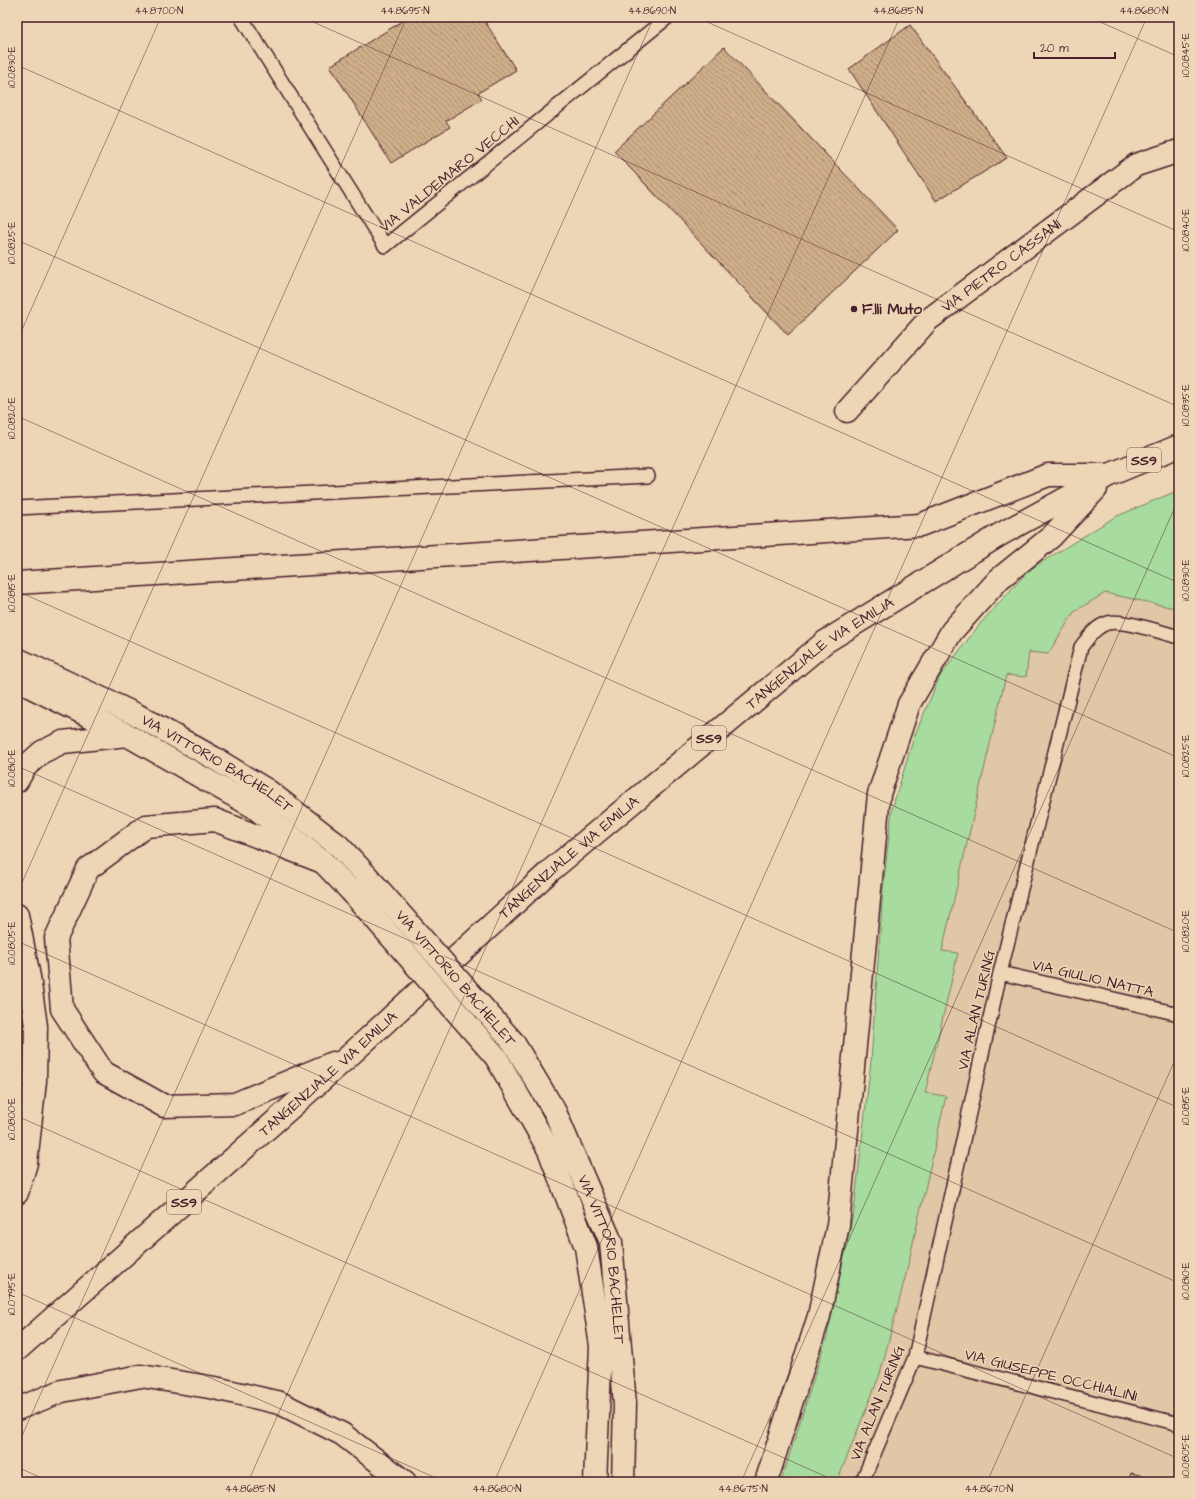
<svg xmlns="http://www.w3.org/2000/svg" width="1196" height="1499" viewBox="0 0 1196 1499" font-family="'Architects Daughter',sans-serif">
<style>
.built{fill:#e0c7a6}
.green{fill:#a8dc9e;stroke:#797e64}
.building{fill:url(#building-back-hatch);stroke:#4a1f2b}
.lines{fill:none;stroke-linecap:round;stroke-linejoin:round}
.service-casing{stroke:#4a1f2b;stroke-width:16}
.minor-casing{stroke:#4a1f2b;stroke-width:25}
.secondary-casing{stroke:#4a1f2b;stroke-width:25}
.primary-casing{stroke:#4a1f2b;stroke-width:25}
.service{stroke:#ecd6b5;stroke-width:13}
.minor{stroke:#ecd6b5;stroke-width:22}
.secondary{stroke:#ecd6b5;stroke-width:22}
.primary{stroke:#ecd6b5;stroke-width:22}
.secondary-bridge-casing{stroke:#4a1f2b;stroke-width:25;stroke-linecap:butt}
.secondary-bridge{stroke:#ecd6b5;stroke-width:22}
.ticks{fill:none;stroke:#4a1f2b;stroke-width:1;stroke-opacity:0.45}
.poi-dot{fill:#4a1f2b;stroke:#ecd6b5;stroke-width:1.5}
.labels{text-anchor:middle;stroke-width:3;stroke-linejoin:round;paint-order:stroke}
.shield{fill:#ecd6b5;stroke:#7b5654;stroke-width:1}
.shield-label{font-size:14px;font-weight:bold;fill:#4a1f2b}
.street-label{font-size:15px;fill:#4a1f2b;stroke:#ecd6b5}
.poi-label{font-size:15px;font-weight:bold;fill:#4a1f2b;stroke:#ecd6b5;text-anchor:start}
.neatline{fill:none;stroke:#4a1f2b;stroke-width:1.5}
.ticks-label{font-size:10px;text-anchor:middle;fill:#4a1f2b}
</style>
<defs>
<pattern id="building-back-hatch" width="6" height="6" patternUnits="userSpaceOnUse"><rect width="6" height="6" fill="#cfae89"/><path d="M-1 5l2 2M0 0l6 6M5-1l2 2" fill="none" stroke="#aa8d70"/></pattern>
</defs>
<rect width="100%" height="100%" fill="#ecd6b5"/>
<filter id="ink" filterUnits="userSpaceOnUse"><feTurbulence type="fractalNoise" baseFrequency=".025" numOctaves="2"/><feDisplacementMap in="SourceGraphic" scale="8" xChannelSelector="R" yChannelSelector="G"/><feConvolveMatrix kernelMatrix="1 2 1 2 8 2 1 2 1" color-interpolation-filters="sRGB"/></filter>
<g filter="url(#ink)">
<path class="built" d="M1179,551V1482H801L832,1336L902,889L1013,620Z"/>
<path class="green" d="M1179,490V609L1105,593L1074,612L1048,654L1029,652L1026,677L1006,675L942,951L958,953L925,1093L946,1096L906,1274L880,1374L837,1482H781L827,1336L854,1210L871,1061L883,889L892,809L914,737L940,676L980,624L1029,570L1115,517Z"/>
<path class="building" d="M409,17H482L516,70L478,93L482,99L446,121L450,127L391,163L330,66Z
M910,25L1007,158L936,201L849,69Z
M724,47L898,230L788,335L614,151Z
M1131,1473L1169,1482H1129Z"/>
<g class="lines">
<defs>
<path id="service" d="M241,17L385,246L668,17
M17,508L648,476
M1000,973L1179,1014
M915,1357L1179,1424
M862,1482L915,1357L1000,973L1081,647C1088,638 1096,626 1108,623C1123,619 1163,633 1179,637"/>
<g id="minor">
<path id="s1" d="M847,411L928,320L1136,165L1179,151"/>
</g>
<g id="secondary">
<path id="s2" d="M17,659L137,715L212,757L268,791L339,846L367,876"/>
<path d="M17,680L127,735L254,807L323,862L351,891"/>
<path id="s3" d="M513,1042L555,1112L611,1242L625,1404L623,1482"/>
<path d="M496,1057L549,1150L586,1247L601,1346L595,1482"/>
</g>
<g id="primary">
<path d="M17,583L920,525L1048,475H1106"/>
<path d="M17,781L25,767L42,752L63,742L127,735"/>
<path d="M323,862L215,820L146,826L88,869L56,938L62,1009L103,1072L164,1106L235,1104L333,1063"/>
<path d="M17,915L29,977L36,1026L35,1081L26,1163L17,1193"/>
<path id="s4" d="M17,1350L350,1055L550,871L825,642L1001,534L1109,475L1179,446"/>
<path d="M17,1409L62,1391L141,1376L215,1388L280,1403L342,1434L405,1482"/>
<path d="M766,1482L819,1316L838,1225L879,794L909,704L952,631L999,579L1051,537L1096,489"/>
</g>
</defs>
<use href="#service" class="service-casing"/>
<use href="#minor" class="minor-casing"/>
<use href="#secondary" class="secondary-casing"/>
<use href="#primary" class="primary-casing"/>
<use href="#service" class="service"/>
<use href="#minor" class="minor"/>
<use href="#secondary" class="secondary"/>
<use href="#primary" class="primary"/>
<defs>
<path id="secondary-bridge" d="M367,876L513,1042
M351,891L496,1057"/>
</defs>
<use href="#secondary-bridge" class="secondary-bridge-casing"/>
<use href="#secondary-bridge" class="secondary-bridge"/>
</g>
</g>
<path class="ticks" d="M302,17L1179,407M696,17L1179,232M1089,17L1179,57M17,65L1179,583M17,240L1179,758M17,341L161,17M17,416L1179,933M17,591L1179,1108M17,766L1179,1283M17,894L407,17M17,941L1179,1459M17,1116L838,1482M17,1292L445,1482M17,1447L654,17M17,1467L51,1482M248,1482L900,17M494,1482L1147,17M741,1482L1179,498M987,1482L1179,1051"/>
<circle class="poi-dot" cx="854" cy="309" r="4"/>
<g class="labels">
<g class="shield">
<rect x="1127" y="448" width="34" height="24" rx="3"/>
<rect x="692" y="726" width="34" height="24" rx="3"/>
<rect x="167" y="1190" width="34" height="24" rx="3"/>
</g>
<g class="shield-label">
<text x="1144" y="465">SS9</text>
<text x="709" y="743">SS9</text>
<text x="184" y="1207">SS9</text>
</g>
<g class="street-label">
<text transform="translate(449 174) rotate(-39)" y="5">VIA VALDEMARO VECCHI</text>
<text dy="5" stroke="none"><textPath href="#s1" startOffset="213">VIA PIETRO CASSANI</textPath></text>
<text dy="5" stroke="none"><textPath href="#s4" startOffset="1064">TANGENZIALE VIA EMILIA</textPath></text>
<text dy="5" stroke="none"><textPath href="#s2" startOffset="226">VIA VITTORIO BACHELET</textPath></text>
<text dy="5" stroke="none"><textPath href="#s4" startOffset="740">TANGENZIALE VIA EMILIA</textPath></text>
<text transform="translate(456 978) rotate(49)" y="5">VIA VITTORIO BACHELET</text>
<text transform="translate(1093 978) rotate(13)" y="5">VIA GIULIO NATTA</text>
<text transform="translate(976 1010) rotate(-77)" y="5">VIA ALAN TURING</text>
<text dy="5" stroke="none"><textPath href="#s4" startOffset="416">TANGENZIALE VIA EMILIA</textPath></text>
<text dy="5" stroke="none"><textPath href="#s3" startOffset="238">VIA VITTORIO BACHELET</textPath></text>
<text transform="translate(1051 1375) rotate(14)" y="5">VIA GIUSEPPE OCCHIALINI</text>
<text transform="translate(877 1403) rotate(-68)" y="5">VIA ALAN TURING</text>
</g>
<g class="poi-label">
<text x="862" y="314">F.lli Muto</text>
</g>
</g>
<rect width="1196" height="1499" fill="none" stroke="#ecd6b5" stroke-width="44"/>
<path d="M1034 52v6h81v-6" fill="none" stroke="#4a1f2b" stroke-width="2"/>
<text x="1040" y="52" font-size="12" fill="#4a1f2b" stroke="#ecd6b5" stroke-width="3" paint-order="stroke">20 m</text>
<rect x="22" y="22" width="1152" height="1455" class="neatline"/>
<g class="ticks-label">
<text x="159" y="14">44.8700°N</text>
<text x="405" y="14">44.8695°N</text>
<text x="652" y="14">44.8690°N</text>
<text x="898" y="14">44.8685°N</text>
<text x="1144" y="14">44.8680°N</text>
<text transform="translate(1185 55) rotate(-90)" y="4">10.0845°E</text>
<text transform="translate(11 67) rotate(-90)" y="4">10.0830°E</text>
<text transform="translate(1185 230) rotate(-90)" y="4">10.0840°E</text>
<text transform="translate(11 243) rotate(-90)" y="4">10.0825°E</text>
<text transform="translate(1185 405) rotate(-90)" y="4">10.0835°E</text>
<text transform="translate(11 418) rotate(-90)" y="4">10.0820°E</text>
<text transform="translate(1185 580) rotate(-90)" y="4">10.0830°E</text>
<text transform="translate(11 593) rotate(-90)" y="4">10.0815°E</text>
<text transform="translate(1185 756) rotate(-90)" y="4">10.0825°E</text>
<text transform="translate(11 768) rotate(-90)" y="4">10.0810°E</text>
<text transform="translate(1185 931) rotate(-90)" y="4">10.0820°E</text>
<text transform="translate(11 943) rotate(-90)" y="4">10.0805°E</text>
<text transform="translate(1185 1106) rotate(-90)" y="4">10.0815°E</text>
<text transform="translate(11 1119) rotate(-90)" y="4">10.0800°E</text>
<text transform="translate(1185 1281) rotate(-90)" y="4">10.0810°E</text>
<text transform="translate(11 1294) rotate(-90)" y="4">10.0795°E</text>
<text transform="translate(1185 1456) rotate(-90)" y="4">10.0805°E</text>
<text x="250" y="1492">44.8685°N</text>
<text x="497" y="1492">44.8680°N</text>
<text x="743" y="1492">44.8675°N</text>
<text x="989" y="1492">44.8670°N</text>
</g>
</svg>
